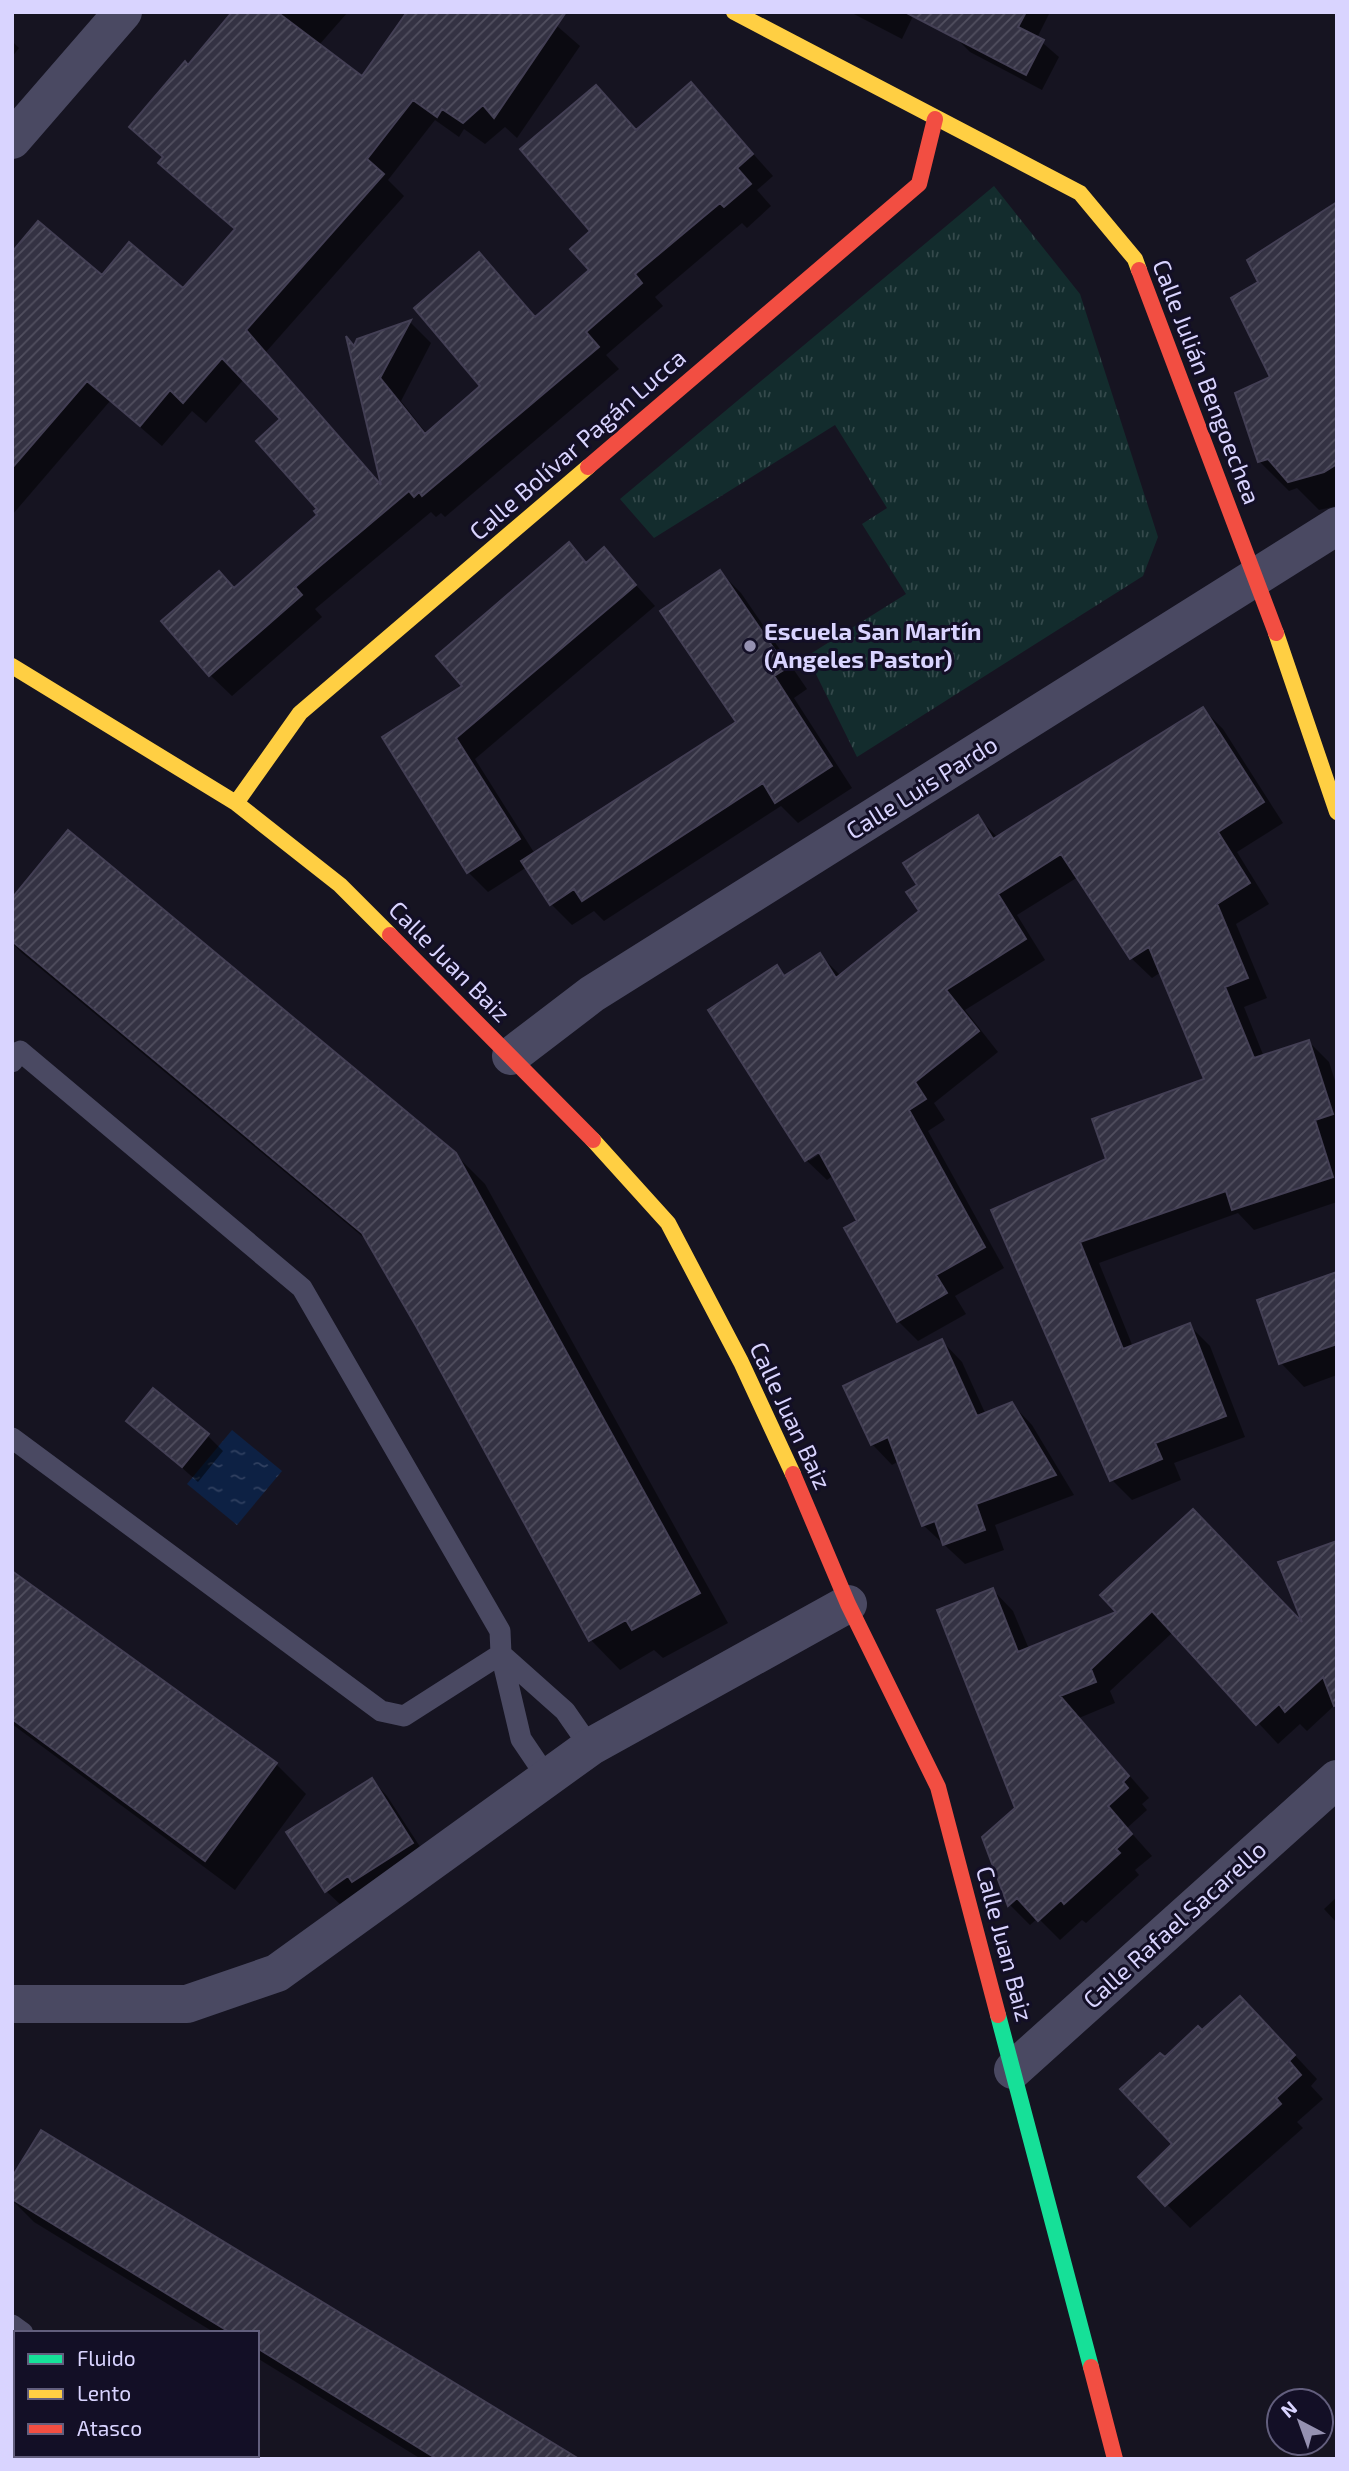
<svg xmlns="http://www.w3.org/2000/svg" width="1349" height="2471" viewBox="0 0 1349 2471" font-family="'Exo 2',sans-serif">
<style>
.grass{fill:url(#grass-tufts)}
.water{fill:url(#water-ripples)}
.shadow{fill:#0007;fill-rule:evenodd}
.building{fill:url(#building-hatch);stroke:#433f54;stroke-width:2}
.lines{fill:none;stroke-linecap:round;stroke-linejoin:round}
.lane{stroke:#4a4962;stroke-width:21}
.street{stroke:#4a4962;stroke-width:38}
.fast{stroke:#16e098;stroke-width:16}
.slow{stroke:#ffcf43;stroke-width:16}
.jam{stroke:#f24e42;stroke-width:16}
.poi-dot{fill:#9591b1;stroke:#130f26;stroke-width:2.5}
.labels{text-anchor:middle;stroke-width:6;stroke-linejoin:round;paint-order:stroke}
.street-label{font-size:24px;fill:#d9d4ff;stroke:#130f26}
.poi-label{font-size:24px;font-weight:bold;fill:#d9d4ff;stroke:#130f26;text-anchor:start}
</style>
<defs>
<pattern id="grass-tufts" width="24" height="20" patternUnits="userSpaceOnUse" patternTransform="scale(1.75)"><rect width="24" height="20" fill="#132c2d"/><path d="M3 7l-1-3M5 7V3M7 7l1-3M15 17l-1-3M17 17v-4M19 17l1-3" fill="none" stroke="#354a4c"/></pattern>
<pattern id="water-ripples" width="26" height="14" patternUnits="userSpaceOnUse" patternTransform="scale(1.75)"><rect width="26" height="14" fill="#0d2144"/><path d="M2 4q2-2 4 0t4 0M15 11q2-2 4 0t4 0" fill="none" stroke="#304060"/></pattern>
<pattern id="building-hatch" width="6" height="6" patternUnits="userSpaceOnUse" patternTransform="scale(1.75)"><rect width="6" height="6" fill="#343243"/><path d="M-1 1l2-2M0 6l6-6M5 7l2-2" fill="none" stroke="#514f5f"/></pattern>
</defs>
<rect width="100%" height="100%" fill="#161421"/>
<path class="grass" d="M994,186L1080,294L1158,537L1143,576L857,757L807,656L906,594L862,524L887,508L835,425L654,538L620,499Z"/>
<path class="water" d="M232,1430L282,1471L237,1525L187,1484Z"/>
<path class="shadow" d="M235,12H348L319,45L363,79L541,12L580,46L517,138L505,127L485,144L464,129L459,137L435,120L388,180L404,196L266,352L383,487L355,347L358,340L410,322L431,343L401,401L427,434L483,386L479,255L536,318L592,270L596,87L637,131L691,84L773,176L757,190L771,206L747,228L742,223L655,297L663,306L606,355L619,369L445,517L441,513L436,517L431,512L315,609L322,617L232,696L210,675L235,589L319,515L320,509L282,419L244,379L206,423L192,411L162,446L110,401L13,514L12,254L102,278L183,290L236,231L182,184L160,163L164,158L131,127Z
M850,12H915L902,39Z
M966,12H1050L1037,38L1059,57L1042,90L970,52L954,36Z
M12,41L19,48L12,57Z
M1337,204V506L1319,510L1297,488L1289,491L1259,461L1272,378Z
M569,545L588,564L604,550L655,606L475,759L535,854L739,722L720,572L741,593L807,689L794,698L852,788L798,823L781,806L604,921L594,911L572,925L551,904L527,867L488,892L468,872L384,738L465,687Z
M1203,709L1223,729L1283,823L1237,852L1269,904L1236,924L1267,998L1244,1007L1264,1057L1309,1042L1329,1062L1337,1087V1202L1254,1230L1238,1213L1099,1263L1133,1347L1189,1325L1210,1346L1245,1437L1174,1463L1181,1480L1132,1500L1112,1480L993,1211L1108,1160L1206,1080L1161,972L1152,978L1131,958L1078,877L1017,915L1045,960L965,1010L998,1052L934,1103L945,1120L928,1131L1004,1268L955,1296L966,1314L918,1341L898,1321L859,1221L834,1175L827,1180L806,1160L777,968L786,977L820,955L841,976L921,911L920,886L978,817L998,838ZM826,1146L828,1149L809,1161V1157Z
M12,900L455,1154L485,1184L728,1623L663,1658L654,1650L620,1670L591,1640L369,1242L22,953L12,943Z
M1337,1274V1375L1304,1387L1281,1363Z
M942,1341L962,1362L986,1415L1012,1404L1032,1425L1074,1495L995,1525L1004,1550L965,1564L923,1525L899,1461L892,1465L872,1444Z
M128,1420L208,1436L223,1451L198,1482Z
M12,1574L276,1764L306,1794L235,1890L12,1724Z
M993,1590L1013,1611L1029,1649L1119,1613L1102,1596L1306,1628L1336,1704L1307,1731L1300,1724L1278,1744L1173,1632L1110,1691L1115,1703L1079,1718L1149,1798L1142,1804L1147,1810L1127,1828L1152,1856L1135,1870L1139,1875L1086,1923L1082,1920L1060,1940L1038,1918L1030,1925L1010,1905L984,1837L1017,1808Z
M372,1780L387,1796L428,1859L342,1906L326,1891Z
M1337,1897V1923L1324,1909Z
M1263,2021L1317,2079L1311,2086L1323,2099L1297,2122L1303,2128L1190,2228L1140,2177L1175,2144L1165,2060L1202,2033Z
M12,2180L564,2459H421L257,2358V2333H215L34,2222L12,2200Z"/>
<path class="building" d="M232,12H277L362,76L407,12H566L494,118L483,105L463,123L442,109L437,117L413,100L367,159L384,174L246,330L381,485L346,336L354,346L357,339L411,320L380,378L425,434L480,386L414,308L479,252L535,317L589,270L570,249L590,231L520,149L596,85L636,130L691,82L753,154L737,168L751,184L724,207L720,203L635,274L642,283L586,332L599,347L422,496L419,492L414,497L409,491L295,587L302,595L209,676L161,621L219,571L234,588L317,515L314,511L317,509L256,441L280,419L222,358L183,403L170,390L140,426L87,381L12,468V252L38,221L102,275L129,242L183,288L235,229L158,163L163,157L129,127L185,61L188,65Z
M905,12H1026L1018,27L1044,40L1026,75Z
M1337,202V464L1324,472L1288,482L1268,459L1258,462L1235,393L1270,377L1231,298L1258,282L1247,260Z
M569,542L586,563L604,547L636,585L456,738L520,839L467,873L382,737L462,686L436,656Z
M720,570L787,668L774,676L832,766L775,803L763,783L582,901L574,889L550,905L521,861L736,722L660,611Z
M1203,707L1264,802L1218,832L1250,883L1217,904L1248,978L1225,987L1254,1058L1309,1040L1333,1114L1315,1120L1333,1177L1232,1210L1226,1191L1080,1242L1123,1349L1190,1323L1226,1416L1155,1443L1162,1459L1110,1481L991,1210L1106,1159L1092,1119L1204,1079L1149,947L1130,959L1061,854L998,894L1026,939L946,990L979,1031L915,1082L926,1099L909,1110L985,1247L936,1275L947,1293L897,1322L844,1228L857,1221L819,1152L805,1161L708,1010L777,965L784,976L820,953L836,978L919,911L906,892L917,885L903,863L978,815L993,839Z
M68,830L456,1153L700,1593L632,1630L626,1620L589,1641L416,1326L362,1233L12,941V898Z
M1337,1272V1344L1279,1364L1257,1300Z
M942,1339L977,1416L1012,1402L1056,1475L976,1504L985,1530L943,1545L935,1521L922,1526L888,1437L871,1445L843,1386Z
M153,1388L209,1434L182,1467L126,1421Z
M1193,1509L1302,1622L1278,1562L1337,1541V1705L1334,1706L1323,1677L1285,1712L1279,1704L1256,1725L1152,1611L1091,1669L1096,1682L1060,1696L1129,1776L1123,1782L1128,1788L1108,1806L1132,1834L1116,1849L1120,1853L1064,1904L1061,1900L1038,1921L1017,1898L1008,1906L982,1837L1015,1808L937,1610L993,1588L1018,1652L1116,1612L1100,1595Z
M12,1571L277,1763L205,1861L12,1719Z
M372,1778L413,1843L352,1882L348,1876L325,1892L286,1832Z
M1240,1996L1295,2055L1289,2061L1301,2075L1276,2098L1281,2104L1165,2206L1138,2177L1172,2144L1120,2089L1160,2053L1165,2057L1198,2026L1202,2030Z
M41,2130L579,2459H437L257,2348V2333H231L12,2199V2177Z"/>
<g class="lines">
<path class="lane" d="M12,1062L20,1051L302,1288L500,1631L501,1654L521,1739L546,1776
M12,1438L381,1711L404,1716L501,1654
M501,1654L565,1711L590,1747
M12,2325L23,2333
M208,2455L213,2459"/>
<path class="street" d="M12,140L123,12
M511,1056L592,994L1337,526
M12,2004H187L277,1973L590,1747L848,1604
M1013,2070L1337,1779"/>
<path class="fast" d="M998,2015L1091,2367"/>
<path class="slow" d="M734,12L1080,193L1135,259L1139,270
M1276,633L1337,812
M12,666L236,803L340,885L390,935
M236,803L300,713L588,467
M593,1140L668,1223L741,1362L793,1474"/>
<path class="jam" d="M1139,270L1276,633
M588,467L919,184L935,119
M390,935L593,1140
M793,1474L848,1604L938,1787L998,2015
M1091,2367L1115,2459"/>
</g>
<circle class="poi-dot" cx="750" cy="646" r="7"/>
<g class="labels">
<g class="street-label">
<text transform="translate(1206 382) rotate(69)" y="8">Calle Julián Bengoechea</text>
<text transform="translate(578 445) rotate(-41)" y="8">Calle Bolívar Pagán Lucca</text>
<text transform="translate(922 788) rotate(-32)" y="8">Calle Luis Pardo</text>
<text transform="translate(449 962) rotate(45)" y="8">Calle Juan Baiz</text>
<text transform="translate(790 1416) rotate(65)" y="8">Calle Juan Baiz</text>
<text transform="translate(1175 1925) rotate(-42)" y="8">Calle Rafael Sacarello</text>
<text transform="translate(1004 1944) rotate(75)" y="8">Calle Juan Baiz</text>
</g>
<g class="poi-label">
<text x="764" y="640">Escuela San Martín<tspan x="764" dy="28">(Angeles Pastor)</tspan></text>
</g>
</g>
<rect width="1349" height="2471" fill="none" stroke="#d9d4ff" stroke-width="28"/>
<rect x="14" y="2331" width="245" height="126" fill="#130f26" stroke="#625e7d" stroke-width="2"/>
<rect x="28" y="2354" width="35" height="10" fill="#16e098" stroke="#625e7d" stroke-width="2"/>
<text x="77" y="2366" font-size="21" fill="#d9d4ff">Fluido</text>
<rect x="28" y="2389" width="35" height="10" fill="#ffcf43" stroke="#625e7d" stroke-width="2"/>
<text x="77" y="2401" font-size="21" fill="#d9d4ff">Lento</text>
<rect x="28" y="2424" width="35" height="10" fill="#f24e42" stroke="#625e7d" stroke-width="2"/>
<text x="77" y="2436" font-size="21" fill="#d9d4ff">Atasco</text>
<g transform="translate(1300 2422) rotate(319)"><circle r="33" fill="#130f26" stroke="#625e7d" stroke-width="2"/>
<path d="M0-5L12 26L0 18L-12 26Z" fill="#9591b1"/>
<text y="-10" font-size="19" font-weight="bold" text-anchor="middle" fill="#d9d4ff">N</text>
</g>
</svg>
